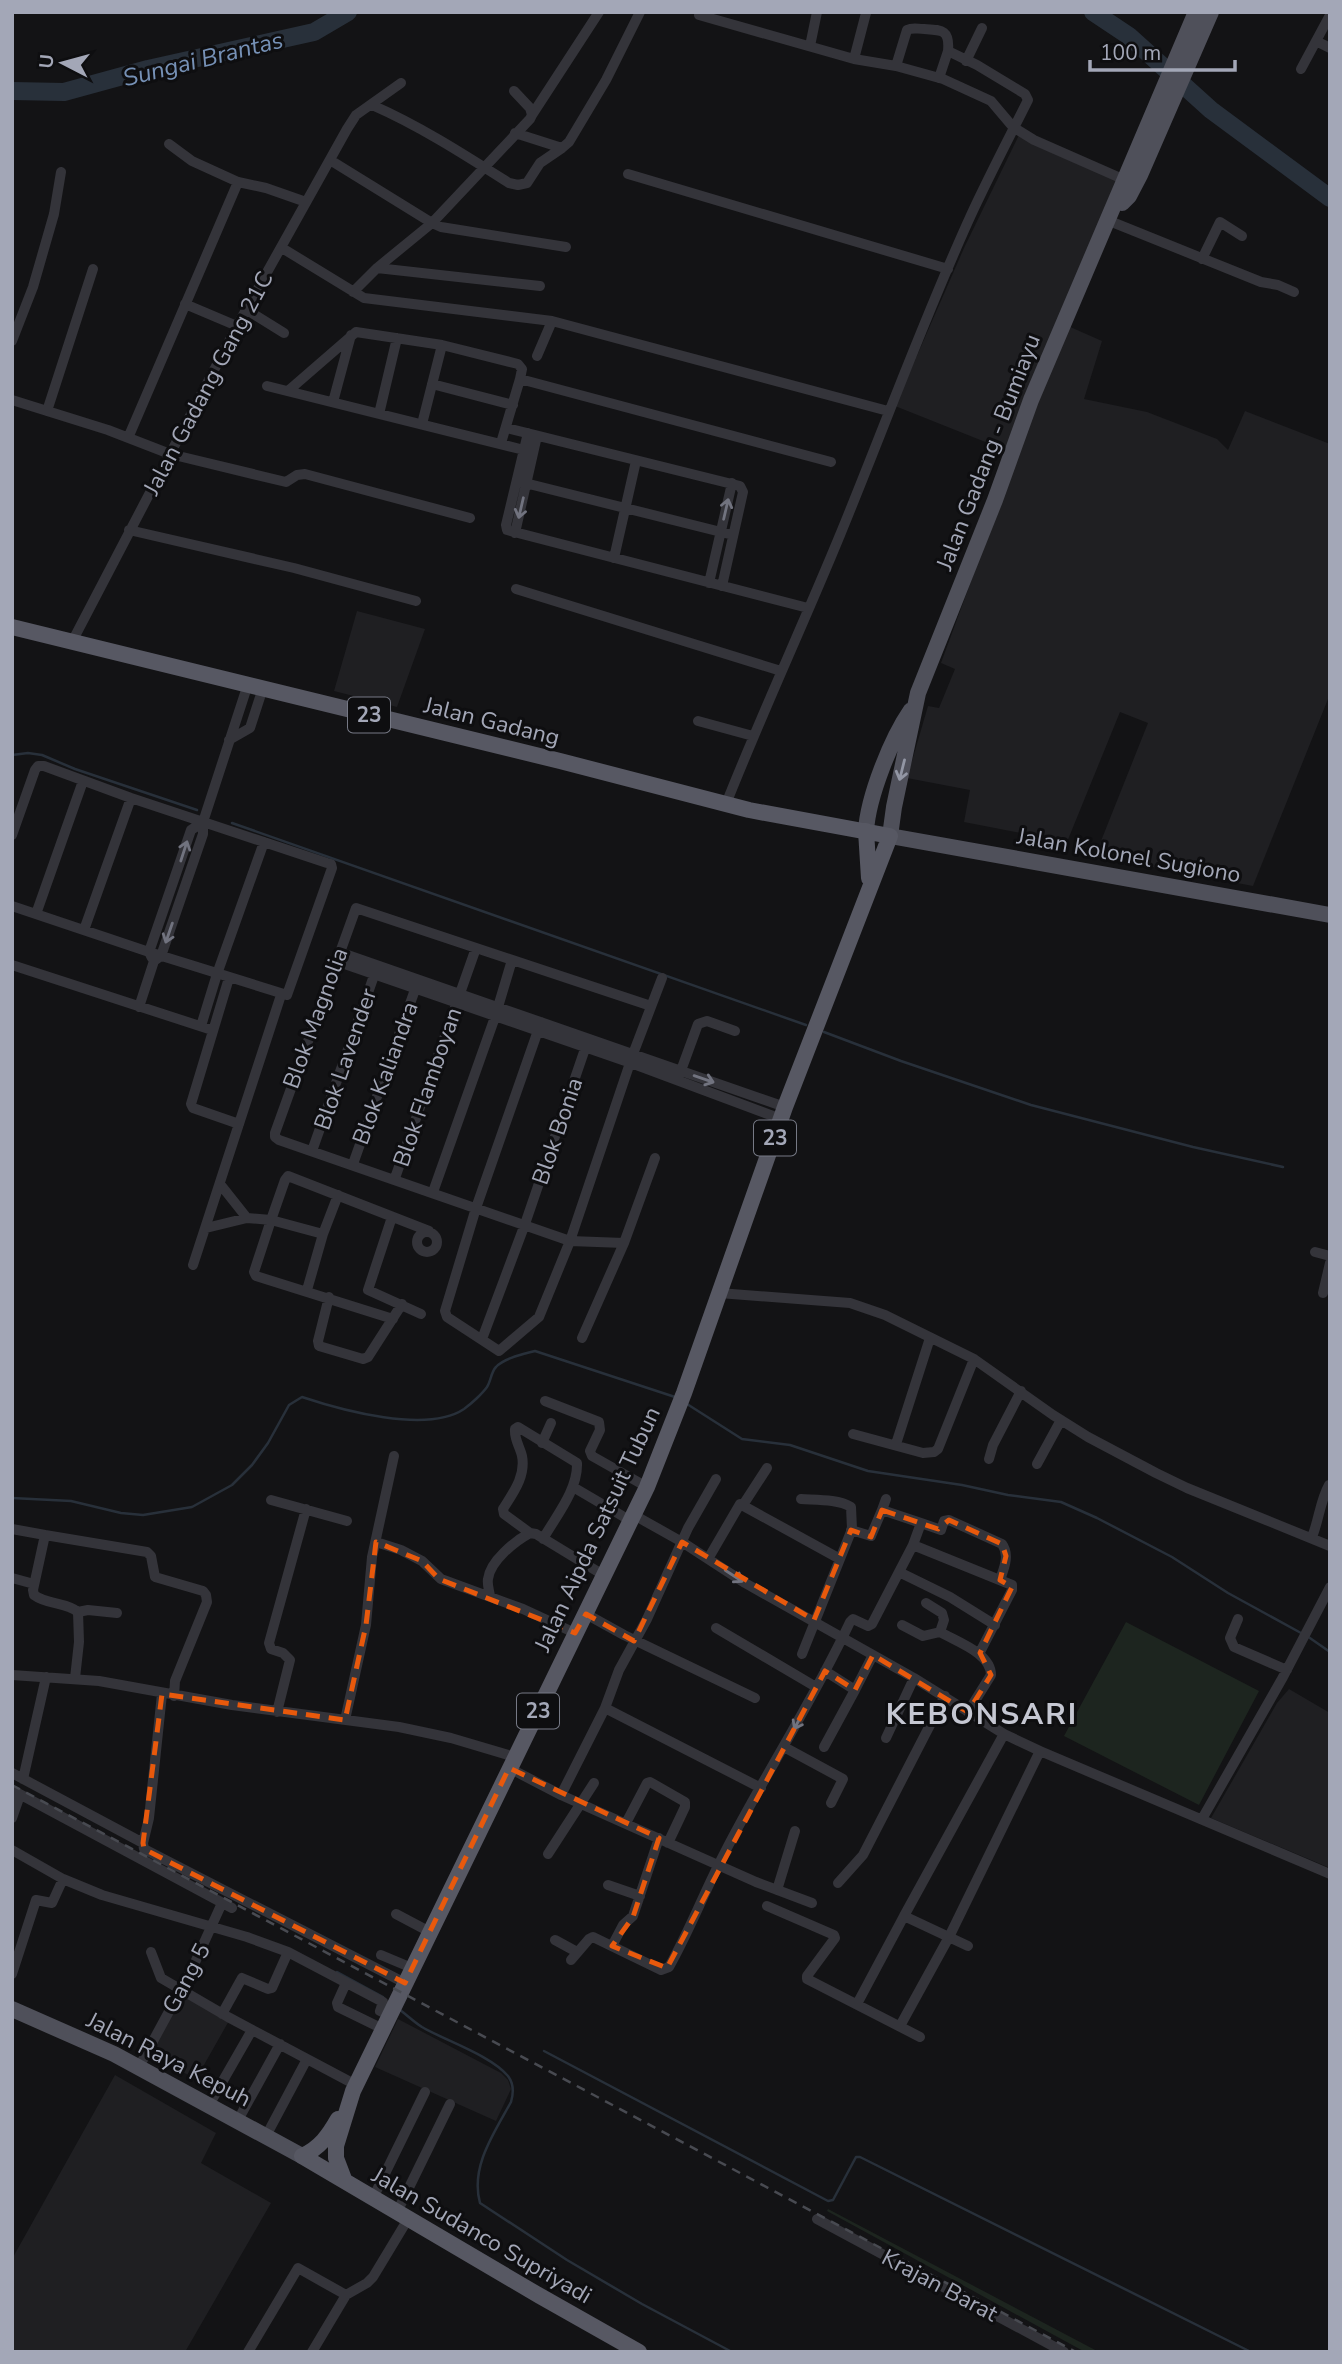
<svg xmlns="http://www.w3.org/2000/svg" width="1342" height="2364" viewBox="0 0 1342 2364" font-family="'Nunito Sans',sans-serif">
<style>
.built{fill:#1f1f22}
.green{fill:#1d251f}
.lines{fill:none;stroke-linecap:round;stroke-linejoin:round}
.stream{stroke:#28303a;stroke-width:2.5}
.river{stroke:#28303a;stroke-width:18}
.minor{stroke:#34343a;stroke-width:10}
.primary{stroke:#4f505a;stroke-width:16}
.trunk{stroke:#575863;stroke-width:16}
.rail{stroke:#484a51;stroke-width:2.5;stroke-dasharray:9 7;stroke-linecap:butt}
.oneway{stroke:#71737f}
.oneway2{stroke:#9296a4}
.marked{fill:none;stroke:#e8590c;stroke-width:5;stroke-dasharray:14 9;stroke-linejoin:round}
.labels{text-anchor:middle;stroke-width:6;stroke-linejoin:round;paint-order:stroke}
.shield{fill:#0e0e10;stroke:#767985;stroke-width:2}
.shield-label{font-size:21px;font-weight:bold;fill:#a3a7b7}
.street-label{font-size:23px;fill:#a3a7b7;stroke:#0e0e10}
.water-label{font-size:24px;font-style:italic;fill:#7691b6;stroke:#0e0e10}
.district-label{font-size:30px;font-weight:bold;letter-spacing:2px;fill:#c5c7d2;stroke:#0e0e10}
</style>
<rect width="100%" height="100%" fill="#131315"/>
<path class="built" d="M1019,135L1116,180L1008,451L895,406L964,248Z
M1068,326L1102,341L1084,399L1147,412L1217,439L1228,450L1245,411L1330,444V694L1253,886L1095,856L1148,723L1120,712L1067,842L964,822L970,790L907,778L928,706L939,708L955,669L941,663L1035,407Z
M357,611L425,629L397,707L334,691Z
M1289,1689L1330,1713V1868L1211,1818L1277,1703Z
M181,1993L230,2019L196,2079L148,2054Z
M398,2019L501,2073L508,2080L511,2089L496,2121L375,2067Z
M115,2075L216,2133L201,2163L271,2203L185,2352H12V2259Z"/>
<path class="green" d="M1126,1622L1259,1691L1199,1805L1064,1736Z
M828,2209L1099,2352H1085L827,2211Z"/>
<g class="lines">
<path class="stream" d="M12,755L28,753L42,755L75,769L197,810
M232,823L806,1025
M824,1032L901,1061L1031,1105L1193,1147L1283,1167
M687,1404L742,1439L790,1445L868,1471L962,1485L1008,1495L1061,1502L1097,1518L1172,1557L1228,1593L1301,1633
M12,1498L71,1501L121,1513L143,1515L192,1507L232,1485L252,1465L268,1443L289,1405L302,1397C341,1410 427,1434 464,1409C471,1404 482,1394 487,1387C491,1381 491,1372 496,1367C504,1358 524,1354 535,1351L675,1397
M1307,1636L1330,1652
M337,1972L383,1997
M400,2010C407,2015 414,2022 422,2027C446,2041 490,2055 508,2076C514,2084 514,2092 511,2102C494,2133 470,2167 480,2203L567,2260L642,2304L732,2352
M544,2051L828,2201L833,2200L856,2157H860L1251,2352"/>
<path class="river" d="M1093,12L1129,36L1211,110L1330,198
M12,91L64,92L148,69L314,32L348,12"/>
<path class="minor" d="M699,15L854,59L896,66L943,79L991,101L1013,127L1034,140L1125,180
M1316,41L1330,48
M810,46L817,12
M854,59L866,13
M966,61L982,28
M1301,69L1330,15
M939,78L948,51
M372,105C420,126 465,155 509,183L518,185L527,183L540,163L562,148
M532,115L599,12
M515,133L562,148L569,142L606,80L640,12
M169,144L192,161L238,182L266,188L306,202
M330,160L432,223L530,119L532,115L530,108L514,91
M628,174L948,269
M1107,220L1261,282L1278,285L1294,292
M282,248L364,298L552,321L888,411
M1202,259L1220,222L1242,236
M377,268L432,223L441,227L566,247
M353,292L377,268L540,286
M185,304L237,326
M247,310L284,333
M12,341L33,287L54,214L61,172
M537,356L552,321
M432,384L513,405
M267,386L524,450
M288,391L356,332L442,345
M12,400L108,430L170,454L286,482L297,475L305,474L470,518
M333,402L351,335
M47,411L93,269
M379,414L397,338
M422,424L442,345L518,364L522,369L520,379
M507,428L740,486L743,492L722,586
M528,433L506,525L507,530L808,608
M128,438L238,182
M501,443L520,379L831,462
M517,481L733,535
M129,530L294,568L416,601
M515,533L537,436
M614,558L636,461
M709,583L732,483
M516,589L781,671
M73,640L237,326L347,129L356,115L401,83
M698,721L753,736
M229,740L250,728L263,688
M726,804C762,713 803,625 840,535C884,428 923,320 971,215C989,176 1009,138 1028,100L1025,94L977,65L948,51C950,29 941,30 924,29C917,29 913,27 907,30L896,66
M12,835L35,770L38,766H44L131,798L327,863L331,864L332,868L287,995L149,952L12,906
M36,914L83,781
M84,930L131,798
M339,952L785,1107
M152,958L149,952L191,830L203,822
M336,961L631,1063L781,1119
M12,965L212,1030
M229,978L191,1104L193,1108L239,1124
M139,1007L154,961L161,956L203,834V822L248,684
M541,1022L476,1208L445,1311L447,1317L499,1351L539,1317L570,1241L633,1054L662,978
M201,1026L217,974L264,842
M679,1076L698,1024L707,1021L735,1031
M312,1151L376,970
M353,1164L417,984
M395,1178L476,948
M220,1184L247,1218L271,1220L285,1180L288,1176L429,1231
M433,1192L495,1017L512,960
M392,1217L368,1290L421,1314
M206,1228L247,1218
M417 1242a10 10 0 1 1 20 0a10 10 0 1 1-20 0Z
M323,1234L271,1220L254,1272L256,1276L393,1319
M624,1243L570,1241L279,1140L275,1137V1133L356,908L651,1006
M1315,1252L1330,1256
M193,1265L281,995
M307,1290L323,1234L338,1195
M719,1293L850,1303L885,1315L974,1359L1053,1415L1088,1437L1156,1473L1187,1488L1330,1546
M1323,1293L1330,1263
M329,1297L318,1341L319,1346L363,1359L368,1357L402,1304
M582,1338L624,1243L655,1158
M482,1339L525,1224L587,1043
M545,1401L599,1422L600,1430L590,1451L592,1456L647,1487
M853,1434L923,1453L934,1452L938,1449L974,1359
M542,1443L551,1423
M896,1444L930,1338
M989,1459L993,1445L1021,1391
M1037,1464L1061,1420
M573,1487L631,1521
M801,1499C817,1500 838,1499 851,1507L852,1529L840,1559
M886,1499L882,1510L921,1523
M271,1500L347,1521
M743,1505L767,1468
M634,1515L682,1542L745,1583L914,1678L1004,1734L1040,1751L1330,1874
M12,1529L45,1535L33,1590L34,1595C47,1605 66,1602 78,1612L79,1642L75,1678
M851,1530L871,1536L882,1510
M530,1533L504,1514L503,1509C513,1493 526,1476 522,1456C520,1447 514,1439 515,1429L518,1427L577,1463C578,1490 556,1516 543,1539
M45,1535L147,1552L151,1556L155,1577L203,1591L206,1595L207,1602L175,1681L174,1696
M1312,1537C1319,1520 1320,1501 1329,1485
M376,1542L401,1550L422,1561L441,1579L523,1609L575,1633
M913,1545L1012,1585V1590L979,1654
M708,1559L740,1504L840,1559L802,1654
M899,1572L950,1597L995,1625
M12,1578L34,1584
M490,1596C489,1590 487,1584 488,1579C490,1561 515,1541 530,1533L536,1534L605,1576
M926,1603L942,1613L944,1620L940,1632
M78,1612L88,1610L117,1613
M586,1614L624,1635L755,1698
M1238,1619L1230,1638L1234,1647L1287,1670
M902,1625L923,1636L940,1632C957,1642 991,1653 991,1675L968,1712
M716,1628L816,1687
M12,1675L99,1681L232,1705L399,1727L451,1738L515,1757
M855,1690L873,1655
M605,1708L761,1788
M277,1712L290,1660L283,1653L271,1649L269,1643L306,1509
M345,1720L366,1625L372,1557L394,1456
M886,1738L914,1678
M784,1747L843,1779L831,1803
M824,1747L855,1690L825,1671
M509,1768L561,1795L756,1882L812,1903
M12,1773L143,1843L144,1849L405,1983
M23,1779L46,1677
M12,1790L232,1908
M561,1795L605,1708L619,1670L647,1619L688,1528L716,1479
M12,1818L20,1795
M1202,1819L1283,1677L1330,1587
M626,1823L647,1783L650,1782L685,1802V1807L668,1843
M143,1843L149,1818L162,1694
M12,1850L63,1879L102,1895L247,1937L288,1952L383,2002L380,2011L389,2015
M548,1854L594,1783
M838,1883L863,1855L945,1696
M608,1885L640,1896
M777,1890L795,1831
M767,1906L834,1935L835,1938L807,1976V1979L920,2037
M396,1914L430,1932
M904,1916L1004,1734
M555,1940L577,1952
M612,1946L623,1925L633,1916L659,1838
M151,1952L161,1978L228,2017L356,2085
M381,1955L412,1968
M571,1960L589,1939L593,1937L661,1970L669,1967C690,1930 705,1890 725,1852C765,1774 813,1701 850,1622L853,1619L868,1626L872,1624L913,1545L921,1523L941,1530L944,1521L949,1520L1002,1544C1010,1555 1004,1568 1000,1580
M12,1974L36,1900L52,1903L63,1879
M346,1983L337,2003L338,2007L383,2029
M857,2004L904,1916L968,1946
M222,2014L242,1978L268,1989L272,1988L288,1952
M900,2026L949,1937L1040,1751
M139,2067L192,1969L222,1903
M209,2105L252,2030
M238,2120L280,2044
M266,2136L307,2059
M373,2198L425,2092
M397,2212L450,2104
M817,2219L1064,2352
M248,2352L298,2268L346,2295
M312,2352L346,2295L367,2283L373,2277L408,2219"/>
<path class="primary" d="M1196,12L1031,400L995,500L918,693L894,807L890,836L1330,915
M1122,203L1129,196L1140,175L1211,12
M866,831C868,797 891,739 911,710
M12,2009L114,2054L302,2156"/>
<path class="trunk" d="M12,627L560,761L749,810L890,836L785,1107L684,1393L647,1487L353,2091L336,2146V2158L344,2179
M866,831L869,878
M302,2156L540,2296L639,2352
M302,2156C320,2148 329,2135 338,2119"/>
<path class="rail" d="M12,1785L1076,2352"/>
</g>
<defs><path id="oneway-shaft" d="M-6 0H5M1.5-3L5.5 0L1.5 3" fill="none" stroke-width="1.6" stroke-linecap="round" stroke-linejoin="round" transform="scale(1.75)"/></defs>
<g class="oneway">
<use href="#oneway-shaft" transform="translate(521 508) rotate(103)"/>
<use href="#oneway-shaft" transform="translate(726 509) rotate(-77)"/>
<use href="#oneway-shaft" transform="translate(184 851) rotate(-72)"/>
<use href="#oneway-shaft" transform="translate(169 933) rotate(109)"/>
<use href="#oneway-shaft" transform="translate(704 1079) rotate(19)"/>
<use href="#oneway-shaft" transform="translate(734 1576) rotate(33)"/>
<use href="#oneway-shaft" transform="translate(799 1720) rotate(118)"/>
</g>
<use class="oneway2" href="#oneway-shaft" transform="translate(902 770) rotate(104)"/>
<path class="marked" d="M882,1510L938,1529L949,1520L1002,1544L1006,1556L1000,1580L1012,1587L980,1653L991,1675L968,1712L873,1655L855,1690L825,1671L667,1968L612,1946L633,1917L659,1838L509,1768L405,1983L144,1849L143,1843L162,1694L345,1720L366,1625L376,1542L422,1561L439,1579L575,1633L586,1614L634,1641L682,1542L814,1620L851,1530L871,1537Z"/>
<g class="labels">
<g class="shield">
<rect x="348" y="697.5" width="42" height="35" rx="5"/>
<rect x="754" y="1120.5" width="42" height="35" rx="5"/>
<rect x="517" y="1693.5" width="42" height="35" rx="5"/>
</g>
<g class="shield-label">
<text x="369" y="722">23</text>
<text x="775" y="1145">23</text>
<text x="538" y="1718">23</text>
</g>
<g class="street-label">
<text transform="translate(208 383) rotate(-62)" y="8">Jalan Gadang Gang 21C</text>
<text transform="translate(988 452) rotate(-69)" y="8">Jalan Gadang - Bumiayu</text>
<text transform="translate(492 721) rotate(14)" y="8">Jalan Gadang</text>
<text transform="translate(1129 855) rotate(10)" y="8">Jalan Kolonel Sugiono</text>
<text transform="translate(315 1018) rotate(-70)" y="8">Blok Magnolia</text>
<text transform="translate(345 1059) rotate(-71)" y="8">Blok Lavender</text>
<text transform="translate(385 1073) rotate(-70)" y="8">Blok Kaliandra</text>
<text transform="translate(427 1087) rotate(-71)" y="8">Blok Flamboyan</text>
<text transform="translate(557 1131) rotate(-71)" y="8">Blok Bonia</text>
<text transform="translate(597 1529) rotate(-65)" y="8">Jalan Aipda Satsuit Tubun</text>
<text transform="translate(186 1978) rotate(-62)" y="8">Gang 5</text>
<text transform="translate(169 2059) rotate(27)" y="8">Jalan Raya Kepuh</text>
<text transform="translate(482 2235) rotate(30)" y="8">Jalan Sudanco Supriyadi</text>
<text transform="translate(940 2285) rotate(28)" y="8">Krajan Barat</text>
</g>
<g class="water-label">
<text transform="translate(203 59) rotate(-14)" y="8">Sungai Brantas</text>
</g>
<g class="district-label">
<text x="982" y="1724">KEBONSARI</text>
</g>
</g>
<rect width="1342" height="2364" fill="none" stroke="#a3a7b7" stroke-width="28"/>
<g transform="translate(63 63) rotate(276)" stroke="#0e0e10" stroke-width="5" paint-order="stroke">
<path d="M0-5L12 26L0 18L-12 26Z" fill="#a3a7b7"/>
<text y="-10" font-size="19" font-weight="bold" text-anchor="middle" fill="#a3a7b7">U</text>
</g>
<path d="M1090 60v10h145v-10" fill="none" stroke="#a3a7b7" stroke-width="3.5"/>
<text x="1100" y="60" font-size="21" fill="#a3a7b7" stroke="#0e0e10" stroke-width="5" paint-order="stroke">100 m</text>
</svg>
